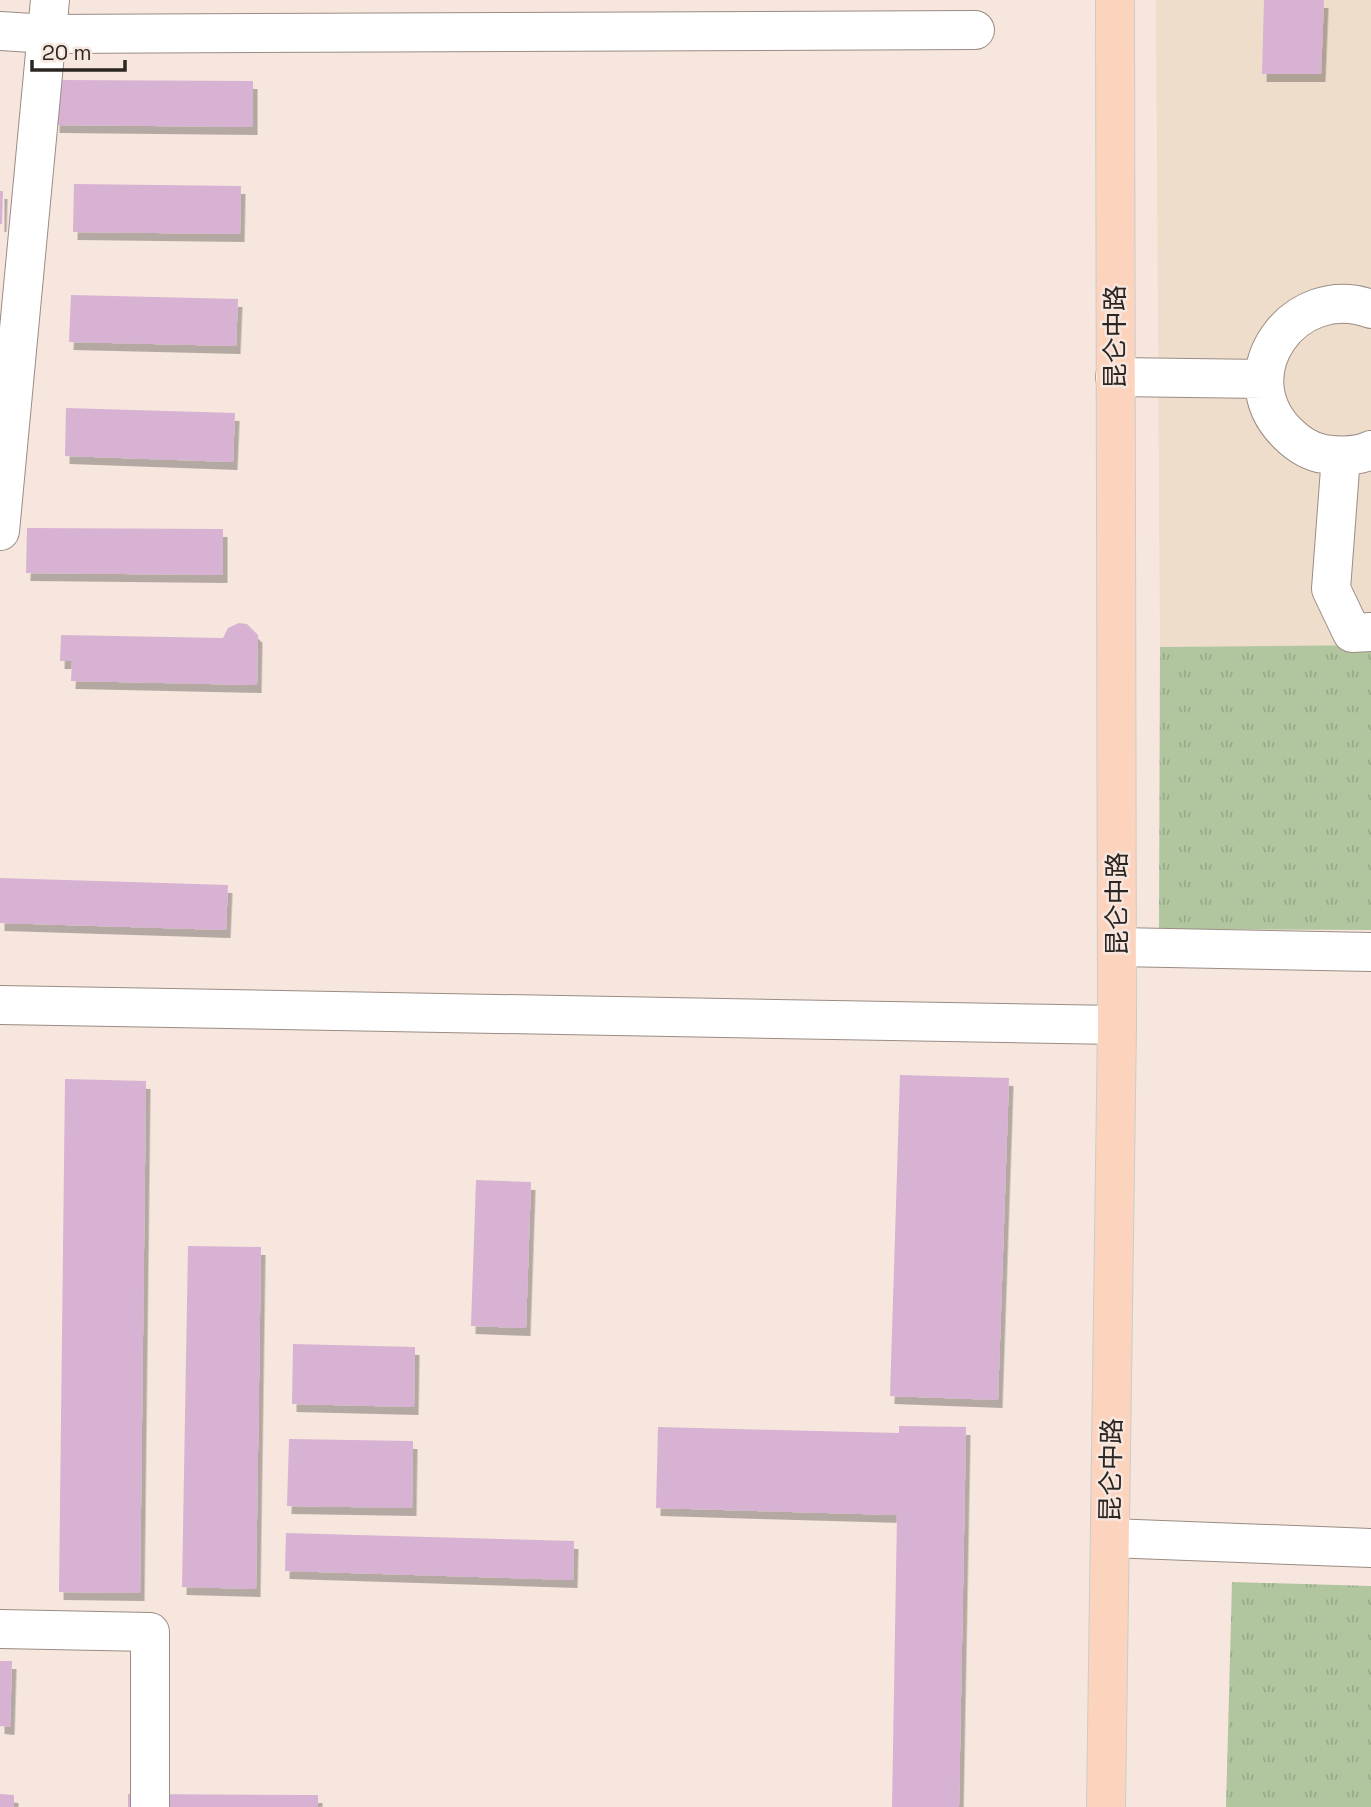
<svg xmlns="http://www.w3.org/2000/svg" width="1371" height="1807" viewBox="0 0 1371 1807" font-family="'Space Grotesk','Noto Sans SC',sans-serif">
<style>
.commercial{fill:#eeddcb}
.grass{fill:url(#grass-tufts)}
.building{fill:#d7b2d2;filter:url(#shadow)}
.lines{fill:none;stroke-linecap:round;stroke-linejoin:round}
.minor-casing{stroke:#9a8c84;stroke-width:40}
.major-casing{stroke:#cccbca;stroke-width:40}
.minor{stroke:#fff;stroke-width:38}
.major{stroke:#fcd4bd;stroke-width:38}
.labels{text-anchor:middle;stroke-width:5;stroke-linejoin:round;paint-order:stroke}
.street-label{font-size:26px;fill:#2c2623;stroke:#f6e6dd}
</style>
<defs>
<pattern id="grass-tufts" width="24" height="20" patternUnits="userSpaceOnUse" patternTransform="scale(1.75)"><rect width="24" height="20" fill="#b1c69f"/><path d="M3 7l-1-3M5 7V3M7 7l1-3M15 17l-1-3M17 17v-4M19 17l1-3" fill="none" stroke="#98aa89"/></pattern>
<filter id="shadow"><feDropShadow dx="4.5" dy="8" stdDeviation="0" flood-color="#0004"/></filter>
</defs>
<rect width="100%" height="100%" fill="#f6e6dd"/>
<path class="commercial" d="M1156,0H1371V645L1160,647Z"/>
<path class="grass" d="M1371,645V930L1159,929L1160,647Z
M1232,1582L1371,1586V1807H1226Z"/>
<path class="building" d="M1264,0H1324L1321,74H1262Z
M56,80L253,81V127L55,125Z
M74,184L241,186L240,234L73,232Z
M0,191H3L2,224H0Z
M71,295L238,299L236,346L69,342Z
M66,408L235,413L233,462L65,456Z
M27,528L223,529V575L26,573Z
M239,623L247,624L258,635L257,685L71,681L72,661H60L61,635L223,638L228,628Z
M0,878L228,885L226,930L0,923Z
M900,1075L1009,1078L998,1400L890,1396Z
M65,1079L146,1081L140,1593L59,1592Z
M476,1180L531,1182L526,1328L471,1326Z
M188,1246L261,1247L256,1589L182,1587Z
M293,1344L415,1347L414,1407L292,1404Z
M899,1426L966,1427L959,1807H892L897,1515L656,1508L658,1427L899,1433Z
M289,1439L413,1441L412,1508L287,1506Z
M286,1533L574,1541L573,1580L285,1571Z
M0,1661H12L10,1727L0,1726Z
M0,1794L14,1795V1807H0Z
M128,1794L318,1795V1807H128Z"/>
<g class="lines">
<defs>
<path id="minor" d="M0,31L48,34L975,30
M1371,309C1294,281 1228,374 1287,433C1297,443 1310,452 1324,454C1339,456 1357,457 1371,450
M1115,377L1264,379
M1341,456L1331,589L1352,633L1371,632
M0,531L50,0
M1117,947L1371,952
M0,1005L1117,1025
M1110,1538L1371,1548
M0,1629L150,1632V1807"/>
<path id="major" d="M1106,1807L1117,1025L1115,0"/>
</defs>
<use href="#minor" class="minor-casing"/>
<use href="#major" class="major-casing"/>
<use href="#minor" class="minor"/>
<use href="#major" class="major"/>
</g>
<g class="labels">
<g class="street-label">
<text transform="translate(1115 337) rotate(-90)" y="9">昆仑中路</text>
<text transform="translate(1117 904) rotate(-90)" y="9">昆仑中路</text>
<text transform="translate(1111 1470) rotate(-89)" y="9">昆仑中路</text>
</g>
</g>
<path d="M32 60v10h93v-10" fill="none" stroke="#2c2623" stroke-width="3.5"/>
<text x="42" y="60" font-size="21" fill="#2c2623" stroke="#f6e6dd" stroke-width="5" paint-order="stroke">20 m</text>
</svg>
